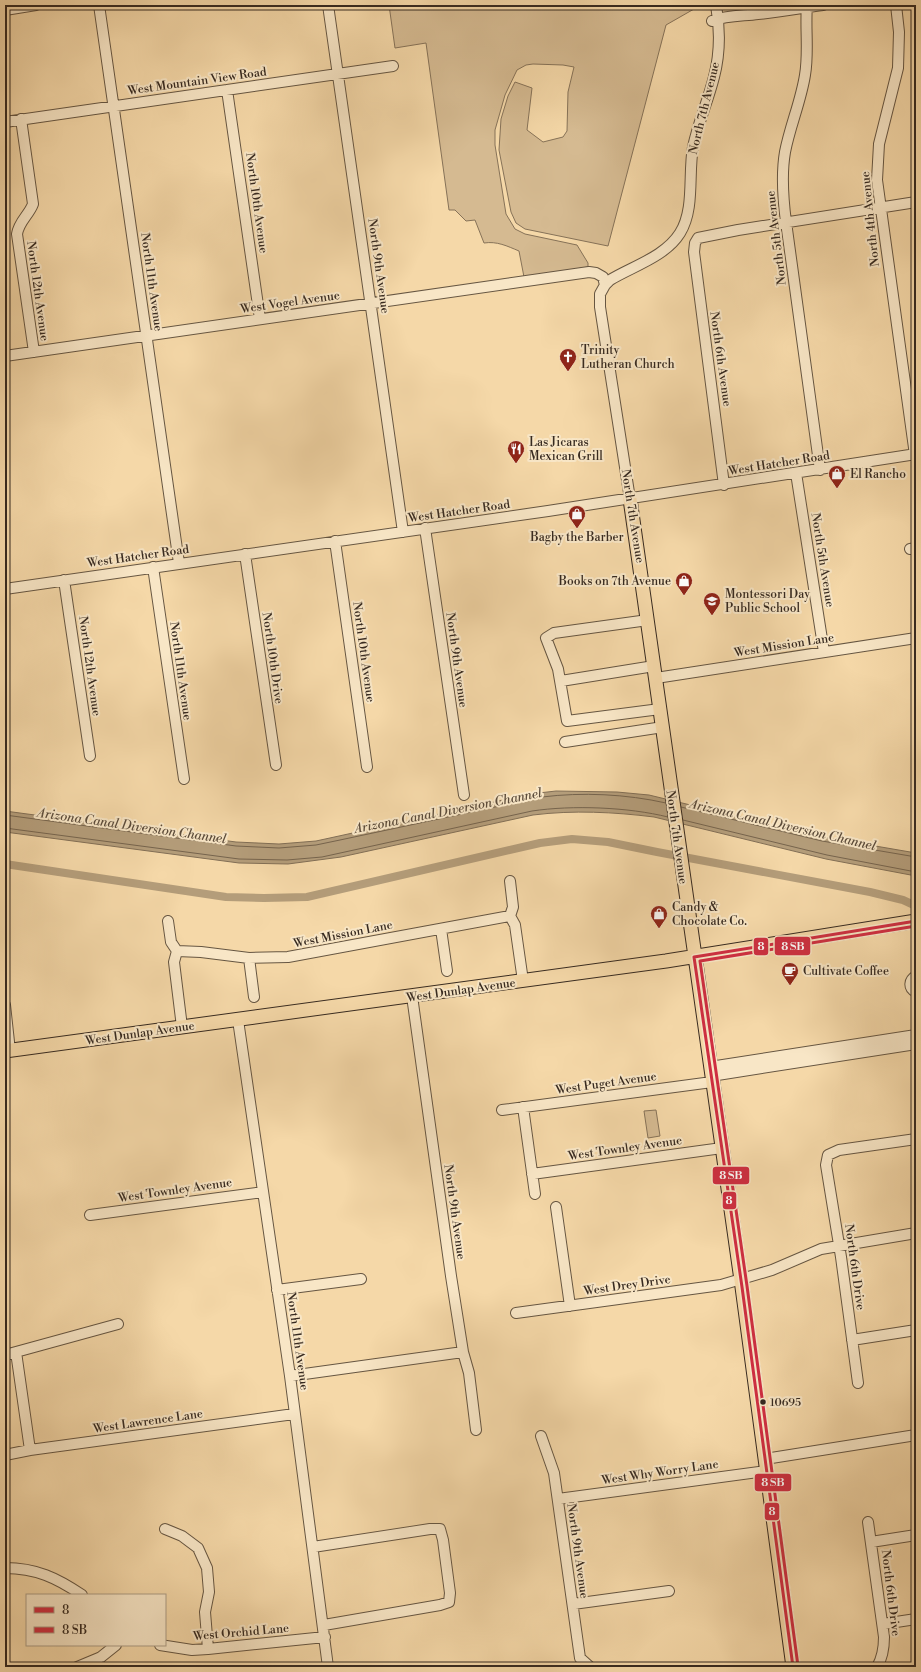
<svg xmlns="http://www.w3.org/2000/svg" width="921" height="1672" viewBox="0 0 921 1672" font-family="'Libre Bodoni',serif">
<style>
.green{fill:#d5ba91;stroke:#867258}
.water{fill:#b49d7a;stroke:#826f56}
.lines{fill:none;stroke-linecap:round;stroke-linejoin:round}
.shore{stroke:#76644d;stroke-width:1}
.canal{stroke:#b49d7a;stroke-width:8}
.minor-casing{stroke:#665642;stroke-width:12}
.major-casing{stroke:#372a20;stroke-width:15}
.minor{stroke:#f8e6c6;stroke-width:10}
.major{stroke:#f5d8a8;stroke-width:13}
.bus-1-casing{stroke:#f8e6c6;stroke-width:6}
.bus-2-casing{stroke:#f8e6c6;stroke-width:6}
.bus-1{stroke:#cf2e41;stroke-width:3}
.bus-2{stroke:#cf2e41;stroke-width:3}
.bus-dot{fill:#372a20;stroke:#f8e6c6;stroke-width:1.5}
.labels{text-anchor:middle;stroke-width:4;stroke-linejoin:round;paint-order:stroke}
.bus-label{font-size:11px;fill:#372a20;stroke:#f8e6c6;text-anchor:start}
.street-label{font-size:12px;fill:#372a20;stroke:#f8e6c6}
.poi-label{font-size:12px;fill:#372a20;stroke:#f8e6c6;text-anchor:start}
.water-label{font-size:13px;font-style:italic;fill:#5c4c3b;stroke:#f8e6c6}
.line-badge{stroke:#f8e6c6;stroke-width:1.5}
.badge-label{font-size:11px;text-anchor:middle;font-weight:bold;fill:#fff}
</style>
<rect width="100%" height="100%" fill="#f5d8a8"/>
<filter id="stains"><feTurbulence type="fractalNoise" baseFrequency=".005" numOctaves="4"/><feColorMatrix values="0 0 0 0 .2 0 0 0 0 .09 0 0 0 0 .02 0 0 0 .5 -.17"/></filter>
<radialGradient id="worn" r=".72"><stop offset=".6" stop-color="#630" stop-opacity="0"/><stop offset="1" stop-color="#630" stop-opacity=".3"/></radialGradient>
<path class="green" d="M389,5H701L666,25L608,246L525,229L516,223L511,212L499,150L501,119L508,96L515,82L532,88L527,130L543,142L563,137L567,131L568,92L574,67L563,65L533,64L526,65L517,70L505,95L495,130V145L506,214L515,229L525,234L577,245L588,263V267L524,277L519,251C507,246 497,241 484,243L475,220L466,221L455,210H449L426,43L395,48Z
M656,1110L660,1136L648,1138L644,1111Z"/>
<path class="water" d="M556,791L617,792L649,795L823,837L916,853V876L826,859L654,817C614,812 573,810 533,815L341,857L288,864L239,863L5,832V811L236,842L279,844L316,841L339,836L530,794Z"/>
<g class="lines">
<path class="shore" d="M681,807L822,841L916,857
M5,815L236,846L279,848L316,845L340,840L542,797C582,792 626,794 666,803
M683,820L827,855L916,872
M5,828L239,859L287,860L322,857L532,811C572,805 628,807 668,817"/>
<path class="canal" d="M5,864L226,897L264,898L307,897L540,843L572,839L608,842L657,852L870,892L903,900L916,906"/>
<defs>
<path id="minor" d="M99,5L179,563
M328,5L403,532
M807,5C805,28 809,52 805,75C801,101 790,126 785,152C781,175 783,199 786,222L820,470
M896,5L899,32L898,68L879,144L877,180L915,455
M5,10L36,5
M712,21C727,15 743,16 758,14C780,12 801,8 823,5
M227,90L260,319
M21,119L33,204C29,215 19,221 17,234L34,352
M5,122L393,66
M5,356L589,272L596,273L603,277L605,285
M796,473L824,652
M724,485L694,252L695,243L698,238L738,230L916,202
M630,499L600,307V294L605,285L610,280C633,266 665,257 680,233C695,209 688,174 693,147C698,123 708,101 714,77C720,54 720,28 716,5
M425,528L464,795
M335,541L367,767
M910,549L916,548
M245,554L276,765
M153,567L184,779
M64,580L90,756
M5,589L548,511L916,454
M648,620L554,633L546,638L558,669L567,721L660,709
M656,678L916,638
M561,681L654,666
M565,742L663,727
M510,881L513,907L510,916L515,925L523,981
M168,921L171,942L177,951L174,962L182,1027
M441,929L447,971
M177,951L201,952L249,958L288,957L510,916
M249,958L254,997
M916,976C909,980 908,988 916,992
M412,996L451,1276L463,1352L469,1373L476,1430
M5,1005L10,1051
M238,1020L290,1376L328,1667
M710,1067L916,1035
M711,1076L916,1044
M523,1107L535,1194
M502,1110L712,1082
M532,1174L722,1148
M556,1207L570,1306
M90,1215L263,1192
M277,1290L361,1279
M516,1313L721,1285L772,1270L821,1249L916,1233
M852,1340L916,1330
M16,1352L30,1450
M5,1355L118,1324
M290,1376L463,1352
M858,1383L841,1257L826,1165L828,1155L839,1150L916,1139
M541,1436L554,1473L580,1658L590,1667
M5,1455L30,1450L294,1414
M765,1459L916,1435
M558,1499L766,1471
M868,1522L884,1637C884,1648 883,1657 877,1667
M165,1529L182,1536L198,1548L207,1568L209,1592L205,1612L208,1649
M871,1542L916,1535
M313,1547L430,1529H440L443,1540L450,1593L449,1602L440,1605L324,1625
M5,1568C36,1568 57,1578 82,1595
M573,1604L669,1591
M883,1624L916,1619
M160,1645L192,1650L208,1649L325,1637
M77,1667L101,1657L116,1645"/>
<path id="major" d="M630,499L742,1287L793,1667
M5,1051L666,961L916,921"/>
</defs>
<use href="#minor" class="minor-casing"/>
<use href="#major" class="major-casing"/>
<use href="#minor" class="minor"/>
<use href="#major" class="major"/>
<defs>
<path id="bus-1" d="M793,1667L742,1287L694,957L916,921"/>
<path id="bus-2" d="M798,1666L747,1286L700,961L916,926"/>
</defs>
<use href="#bus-1" class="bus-1-casing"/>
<use href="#bus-2" class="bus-2-casing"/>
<use href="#bus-1" class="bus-1"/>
<use href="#bus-2" class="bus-2"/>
</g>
<defs>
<symbol id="church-pin" viewBox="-11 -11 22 30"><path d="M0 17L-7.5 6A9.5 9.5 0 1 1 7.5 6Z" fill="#8f2418" stroke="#f8e6c6"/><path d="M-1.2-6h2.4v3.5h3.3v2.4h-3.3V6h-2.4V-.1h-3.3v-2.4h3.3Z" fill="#fff"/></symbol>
<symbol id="restaurant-pin" viewBox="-11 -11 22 30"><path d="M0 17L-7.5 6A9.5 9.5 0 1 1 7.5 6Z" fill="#8f2418" stroke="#f8e6c6"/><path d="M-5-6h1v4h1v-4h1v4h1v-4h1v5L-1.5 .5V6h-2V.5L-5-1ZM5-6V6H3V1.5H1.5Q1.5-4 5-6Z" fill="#fff"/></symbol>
<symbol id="shop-pin" viewBox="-11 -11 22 30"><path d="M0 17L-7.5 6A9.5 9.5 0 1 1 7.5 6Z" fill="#8f2418" stroke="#f8e6c6"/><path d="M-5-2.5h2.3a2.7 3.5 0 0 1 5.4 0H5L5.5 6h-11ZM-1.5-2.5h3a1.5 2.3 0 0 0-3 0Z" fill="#fff"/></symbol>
<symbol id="school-pin" viewBox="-11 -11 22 30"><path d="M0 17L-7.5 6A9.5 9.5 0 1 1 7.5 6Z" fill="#8f2418" stroke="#f8e6c6"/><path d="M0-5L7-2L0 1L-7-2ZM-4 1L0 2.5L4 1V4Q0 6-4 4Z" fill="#fff"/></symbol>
<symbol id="cafe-pin" viewBox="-11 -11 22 30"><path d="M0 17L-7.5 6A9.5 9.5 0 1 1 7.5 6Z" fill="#8f2418" stroke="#f8e6c6"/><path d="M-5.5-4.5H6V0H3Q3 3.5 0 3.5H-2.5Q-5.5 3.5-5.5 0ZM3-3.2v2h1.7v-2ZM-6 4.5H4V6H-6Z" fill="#fff"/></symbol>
</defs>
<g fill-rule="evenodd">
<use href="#church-pin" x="558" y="347" width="20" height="27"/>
<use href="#restaurant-pin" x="506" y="439" width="20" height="27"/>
<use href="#shop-pin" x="827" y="464" width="20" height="27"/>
<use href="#shop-pin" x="567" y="504" width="20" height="27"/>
<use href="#shop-pin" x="674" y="571" width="20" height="27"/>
<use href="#school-pin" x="702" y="591" width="20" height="27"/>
<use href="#shop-pin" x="649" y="904" width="20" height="27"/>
<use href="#cafe-pin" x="780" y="961" width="20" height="27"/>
</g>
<circle class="bus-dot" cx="763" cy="1402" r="3.5"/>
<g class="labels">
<g class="bus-label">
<text x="770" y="1406">10695</text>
</g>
<g class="street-label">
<text transform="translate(197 81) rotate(-8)" y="4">West Mountain View Road</text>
<text transform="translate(704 108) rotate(-76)" y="4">North 7th Avenue</text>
<text transform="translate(257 203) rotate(82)" y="4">North 10th Avenue</text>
<text transform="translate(870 219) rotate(-96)" y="4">North 4th Avenue</text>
<text transform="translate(776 238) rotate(-97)" y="4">North 5th Avenue</text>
<text transform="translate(379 266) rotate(82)" y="4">North 9th Avenue</text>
<text transform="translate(152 282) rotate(82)" y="4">North 11th Avenue</text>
<text transform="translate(38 291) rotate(82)" y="4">North 12th Avenue</text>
<text transform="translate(290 302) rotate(-8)" y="4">West Vogel Avenue</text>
<text transform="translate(721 359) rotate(82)" y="4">North 6th Avenue</text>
<text transform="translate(779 463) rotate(-9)" y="4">West Hatcher Road</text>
<text transform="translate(459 511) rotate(-8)" y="4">West Hatcher Road</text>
<text transform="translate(633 516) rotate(81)" y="4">North 7th Avenue</text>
<text transform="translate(138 556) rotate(-8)" y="4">West Hatcher Road</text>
<text transform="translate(823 560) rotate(81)" y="4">North 5th Avenue</text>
<text transform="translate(784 645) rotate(-9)" y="4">West Mission Lane</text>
<text transform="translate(364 652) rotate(82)" y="4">North 10th Avenue</text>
<text transform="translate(273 658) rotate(82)" y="4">North 10th Drive</text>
<text transform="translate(457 660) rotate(82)" y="4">North 9th Avenue</text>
<text transform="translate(90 666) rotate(82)" y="4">North 12th Avenue</text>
<text transform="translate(181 671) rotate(82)" y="4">North 11th Avenue</text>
<text transform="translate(677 837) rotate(82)" y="4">North 7th Avenue</text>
<text transform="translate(343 934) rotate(-11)" y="4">West Mission Lane</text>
<text transform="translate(461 990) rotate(-8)" y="4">West Dunlap Avenue</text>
<text transform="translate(140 1033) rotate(-8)" y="4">West Dunlap Avenue</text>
<text transform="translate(606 1083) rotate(-8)" y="4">West Puget Avenue</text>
<text transform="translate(625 1148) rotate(-8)" y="4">West Townley Avenue</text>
<text transform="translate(175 1190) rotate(-8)" y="4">West Townley Avenue</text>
<text transform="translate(455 1212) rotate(82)" y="4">North 9th Avenue</text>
<text transform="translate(855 1267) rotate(82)" y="4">North 6th Drive</text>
<text transform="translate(627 1285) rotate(-8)" y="4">West Drey Drive</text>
<text transform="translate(298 1341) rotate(82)" y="4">North 11th Avenue</text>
<text transform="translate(148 1421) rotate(-8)" y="4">West Lawrence Lane</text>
<text transform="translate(660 1472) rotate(-8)" y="4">West Why Worry Lane</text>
<text transform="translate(578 1551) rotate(82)" y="4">North 9th Avenue</text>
<text transform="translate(891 1593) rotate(83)" y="4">North 6th Drive</text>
<text transform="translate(241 1632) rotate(-5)" y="4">West Orchid Lane</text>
</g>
<g class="poi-label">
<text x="581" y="354">Trinity<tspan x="581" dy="14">Lutheran Church</tspan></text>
<text x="529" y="446">Las Jicaras<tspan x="529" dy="14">Mexican Grill</tspan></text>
<text x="850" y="478">El Rancho</text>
<text x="577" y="541" text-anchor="middle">Bagby the Barber</text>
<text x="671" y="585" text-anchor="end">Books on 7th Avenue</text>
<text x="725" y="598">Montessori Day<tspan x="725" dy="14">Public School</tspan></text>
<text x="672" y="911">Candy &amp;<tspan x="672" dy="14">Chocolate Co.</tspan></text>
<text x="803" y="975">Cultivate Coffee</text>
</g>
<g class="water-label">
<text transform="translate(448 810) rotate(-11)" y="5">Arizona Canal Diversion Channel</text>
<text transform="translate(783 824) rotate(13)" y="5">Arizona Canal Diversion Channel</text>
<text transform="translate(132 825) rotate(8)" y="5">Arizona Canal Diversion Channel</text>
</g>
</g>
<g class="line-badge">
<rect x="774" y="936" width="37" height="20" rx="4" fill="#cf2e41"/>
<rect x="753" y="937" width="16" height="19" rx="4" fill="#cf2e41"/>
<rect x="712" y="1166" width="38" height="19" rx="4" fill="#cf2e41"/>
<rect x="722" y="1191" width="15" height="19" rx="4" fill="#cf2e41"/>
<rect x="754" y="1473" width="38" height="19" rx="4" fill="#cf2e41"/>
<rect x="764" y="1502" width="16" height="19" rx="4" fill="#cf2e41"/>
</g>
<g class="badge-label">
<text x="793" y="950">8 SB</text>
<text x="761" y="950">8</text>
<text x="731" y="1179">8 SB</text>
<text x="729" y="1204">8</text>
<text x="773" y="1486">8 SB</text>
<text x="772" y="1515">8</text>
</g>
<rect width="921" height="1672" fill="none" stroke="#f5d8a8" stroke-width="20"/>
<rect x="6" y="6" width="909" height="1660" fill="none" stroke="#372a20" stroke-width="2"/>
<rect x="10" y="10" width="901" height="1652" fill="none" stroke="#372a20"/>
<rect x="26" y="1594" width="140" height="52" fill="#f8e6c6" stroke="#ab9b84"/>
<rect x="34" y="1607" width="20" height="6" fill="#cf2e41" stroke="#ab9b84"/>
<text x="62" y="1614" font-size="12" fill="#372a20">8</text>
<rect x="34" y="1627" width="20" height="6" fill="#cf2e41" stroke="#ab9b84"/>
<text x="62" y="1634" font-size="12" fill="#372a20">8 SB</text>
<rect width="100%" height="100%" filter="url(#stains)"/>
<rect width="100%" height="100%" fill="url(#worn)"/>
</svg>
